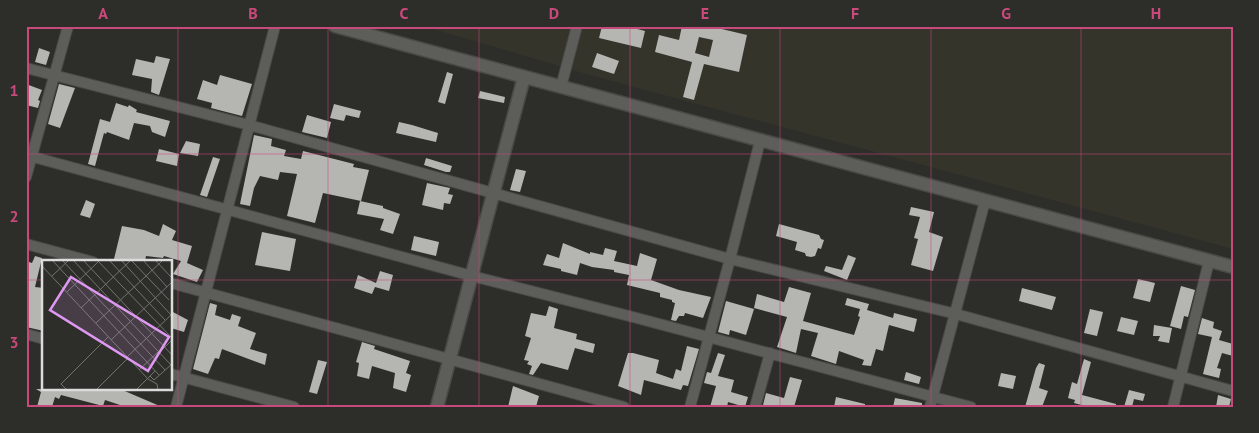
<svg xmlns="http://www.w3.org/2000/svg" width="1259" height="433" viewBox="0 0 1259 433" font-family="'PT Sans',sans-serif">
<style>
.built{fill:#34342b}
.building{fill:#b5b5b1;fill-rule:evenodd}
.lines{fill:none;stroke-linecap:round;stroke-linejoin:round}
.minor-casing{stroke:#494946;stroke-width:12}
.tertiary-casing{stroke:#494946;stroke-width:15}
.minor{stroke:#5d5e5a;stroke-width:10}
.tertiary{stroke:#5d5e5a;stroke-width:12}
.grid{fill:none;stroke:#c8497b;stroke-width:1;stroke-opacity:0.55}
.inset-road{fill:none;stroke:#737370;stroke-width:1}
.view{fill:#de98f2;fill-opacity:0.15;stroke:#de98f2;stroke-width:2.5}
.inset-edge{fill:none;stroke:#dcdcda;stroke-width:2.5}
.neatline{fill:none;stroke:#c8497b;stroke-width:2}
.grid-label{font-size:16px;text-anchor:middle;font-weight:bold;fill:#c8497b}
</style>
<rect width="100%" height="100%" fill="#2d2d2a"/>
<path class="built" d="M423,26H1233V249L586,74Z"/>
<path class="building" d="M602,26H626L645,31L641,48L599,38Z
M682,26H709L747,35L739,72L704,64L694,100L683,97L692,62L655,52L659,35L679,40ZM699,37L713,40L709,57L695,53Z
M39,48L50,52L46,65L35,62Z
M597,53L619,61L614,74L592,67Z
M156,56L170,59L159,95L151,92L152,79L132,75L136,59L154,63Z
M447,72L453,74L445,104L438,102Z
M220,75L252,84L242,116L211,108L212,103L197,99L203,80L217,85Z
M26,84L42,90L38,100L40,101L38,108L26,105Z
M59,84L75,88L60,128L48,124Z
M480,91L505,97L504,103L478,98Z
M116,103L128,107L129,105L137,110L136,112L170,121L165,137L152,132L150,126L134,123L129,140L107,132L106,134L104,133L95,166L88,164L100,119L110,122Z
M334,104L361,111L359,118L346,115L344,121L330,118Z
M307,115L331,122L327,138L302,132Z
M399,122L412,125L438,133L436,142L396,133Z
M254,135L272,139L271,146L286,150L284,156L301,159L303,151L354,164L353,167L369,170L361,201L323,193L315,223L287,216L297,174L280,172L278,180L260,176L254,188L250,206L240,204Z
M186,141L200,144L198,156L180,153Z
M159,149L179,154L177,166L156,161Z
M213,157L220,159L207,197L200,195Z
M426,158L452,166L450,172H446L424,165Z
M516,169L526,171L520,192L510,190Z
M427,183L450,188L448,194L453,195L450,204L444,203L443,210L422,205Z
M86,200L95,204L90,218L80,215Z
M360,201L383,206V208L400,214L393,234L380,230L384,219L357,214Z
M911,207L934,212L929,232L943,237L933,271L911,265L918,239L914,238L920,217L909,215Z
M163,224L176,231L172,240L192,246L187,263L203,270L197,282L173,274L181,261L164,256L163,258L146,256L145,262H121L114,259L122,226L144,230L159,236Z
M779,224L819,235L821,239L824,240L821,249L818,248L815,256L811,257L806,256L805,253L795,250L797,242L776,236Z
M262,232L296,239L290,271L255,265Z
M414,236L439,242L436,256L411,250Z
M563,243L590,254V252L603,255L605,248L617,251L614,261L637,266L640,253L657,259L651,280L679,290L711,297L703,318L685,313L684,316H679L676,321L671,320L675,303L672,302V300L660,297V293L627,285L629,275L614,272V270L592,267L580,263L577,275L561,271V269L543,265L547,254L559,258Z
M848,255L856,258L847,280L824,271L826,266L842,270Z
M35,256L42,258L35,287L44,288V331L26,327V261L32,263Z
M380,271L393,275L389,291L375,287L372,294L354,288L358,275L376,283Z
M1138,279L1155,283L1150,302L1133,298Z
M1181,286L1195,290L1188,317L1184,316L1181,329L1170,326Z
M789,287L811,293L803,321L854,335L860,317L858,316L860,309L845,305L847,298L869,304L867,310L893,318L894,313L917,319L914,332L889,325L883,351L876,349L871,366L862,365L864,360L839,351L836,364L811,356L818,333L801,329L796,353L777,347L787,317L754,308L757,294L784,302Z
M1022,288L1056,297L1052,310L1019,301Z
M726,301L754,309L746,335L730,330L729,335L718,332Z
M210,303L217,305L215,315L230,320L232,314L241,317L238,326L256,333L250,349L267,354L265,365L222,349L219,359L215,358L208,374L193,369Z
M549,306L558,309L554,328L577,334L576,339L595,344L593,353L575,348L568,370L541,363L533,375L529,374L532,366L527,364L529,361L524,360L531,338L525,336L531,313L546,316Z
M1090,309L1103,312L1097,336L1084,333Z
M171,311L188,320L184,332L171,328Z
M1121,317L1138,321L1134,335L1117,331Z
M1202,318L1214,322L1213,328L1222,331L1219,340L1233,344V356L1222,353L1217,368L1221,369L1219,378L1203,374L1212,337L1198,334Z
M1154,325L1172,328L1169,343L1158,341L1160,336H1153Z
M362,342L375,346L374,349L410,361L406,373L411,375L406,392L393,388L395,373L372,366L369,379L357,376L359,363L356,362Z
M687,346L699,349L688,386L683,385L681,390L644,380L641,395L618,386L628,353H633L659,360L656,373L673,379L676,369L681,371Z
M718,353L725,355L718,376L734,380L731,392L748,397L745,407L728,402L727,407H710L716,386L704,383L707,372L711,373Z
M1084,359L1091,362L1082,395L1116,404V407H1089L1074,403L1075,400L1068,398L1072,382L1077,384Z
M318,360L327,362L317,394L309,392Z
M1039,363L1045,365L1039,388L1048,391L1042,407H1025L1036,368Z
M906,372L921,377L919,384L904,380Z
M1001,373L1016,376L1013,389L998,386Z
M790,377L802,380L794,407L763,405L766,393L784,398Z
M513,386L539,396L536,407H508Z
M36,389H120L162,407H126L105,400L103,406L61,395L59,399L55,397L52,407H37L41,392Z
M1129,390L1145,394L1143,401L1134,399L1132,407H1124Z
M1218,395L1231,399L1229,407H1216Z
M836,397L865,404V407H834Z
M895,398L922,403V407H893Z"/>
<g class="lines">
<defs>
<path id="minor" d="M26,68L249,125L730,259L956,314L1233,391
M561,87L577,26
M26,155L472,276L633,317L971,407
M26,177L68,26
M26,244L93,262
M171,283L624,407
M26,334L44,339
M171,374L294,407
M176,407L275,26
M690,407L730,259L760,141
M755,407L770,353
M930,407L985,201
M1173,407L1209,261"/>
<path id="tertiary" d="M335,26L1233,267
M437,407L524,77"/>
</defs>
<use href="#minor" class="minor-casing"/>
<use href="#tertiary" class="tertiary-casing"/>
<use href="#minor" class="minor"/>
<use href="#tertiary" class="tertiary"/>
</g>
<path class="grid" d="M178,26V407M328,26V407M479,26V407M630,26V407M780,26V407M931,26V407M1081,26V407M26,154H1233M26,280H44M171,280H1233"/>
<g transform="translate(42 260)">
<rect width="130" height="130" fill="#2d2d2a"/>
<path class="inset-road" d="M10,0L117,115M20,0L123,110M31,0L129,105M41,0L130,95M55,0L130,78M67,0L123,60M79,0L129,55L85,97M101,0L125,27M113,0L130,18M0,6L106,119L115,124L116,130M10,16L27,0M25,32L58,0M39,48L89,0L127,40M54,63L121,0M69,80L130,22M117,93L130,80M97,110L116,92M108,116L112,120L130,104M25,130L19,124L66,77M54,130L86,98M94,130L113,111"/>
<path class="view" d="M29,17L127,77L106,111L8,50Z"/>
<rect width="130" height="130" class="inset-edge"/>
</g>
<rect width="1259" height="433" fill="none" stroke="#2d2d2a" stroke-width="55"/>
<rect x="28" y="28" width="1204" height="378" class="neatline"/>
<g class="grid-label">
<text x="103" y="19">A</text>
<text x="253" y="19">B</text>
<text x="404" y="19">C</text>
<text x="554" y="19">D</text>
<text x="705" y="19">E</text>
<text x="855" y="19">F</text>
<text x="1006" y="19">G</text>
<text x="1156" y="19">H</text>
<text x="14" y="96">1</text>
<text x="14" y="222">2</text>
<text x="14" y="348">3</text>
</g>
</svg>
